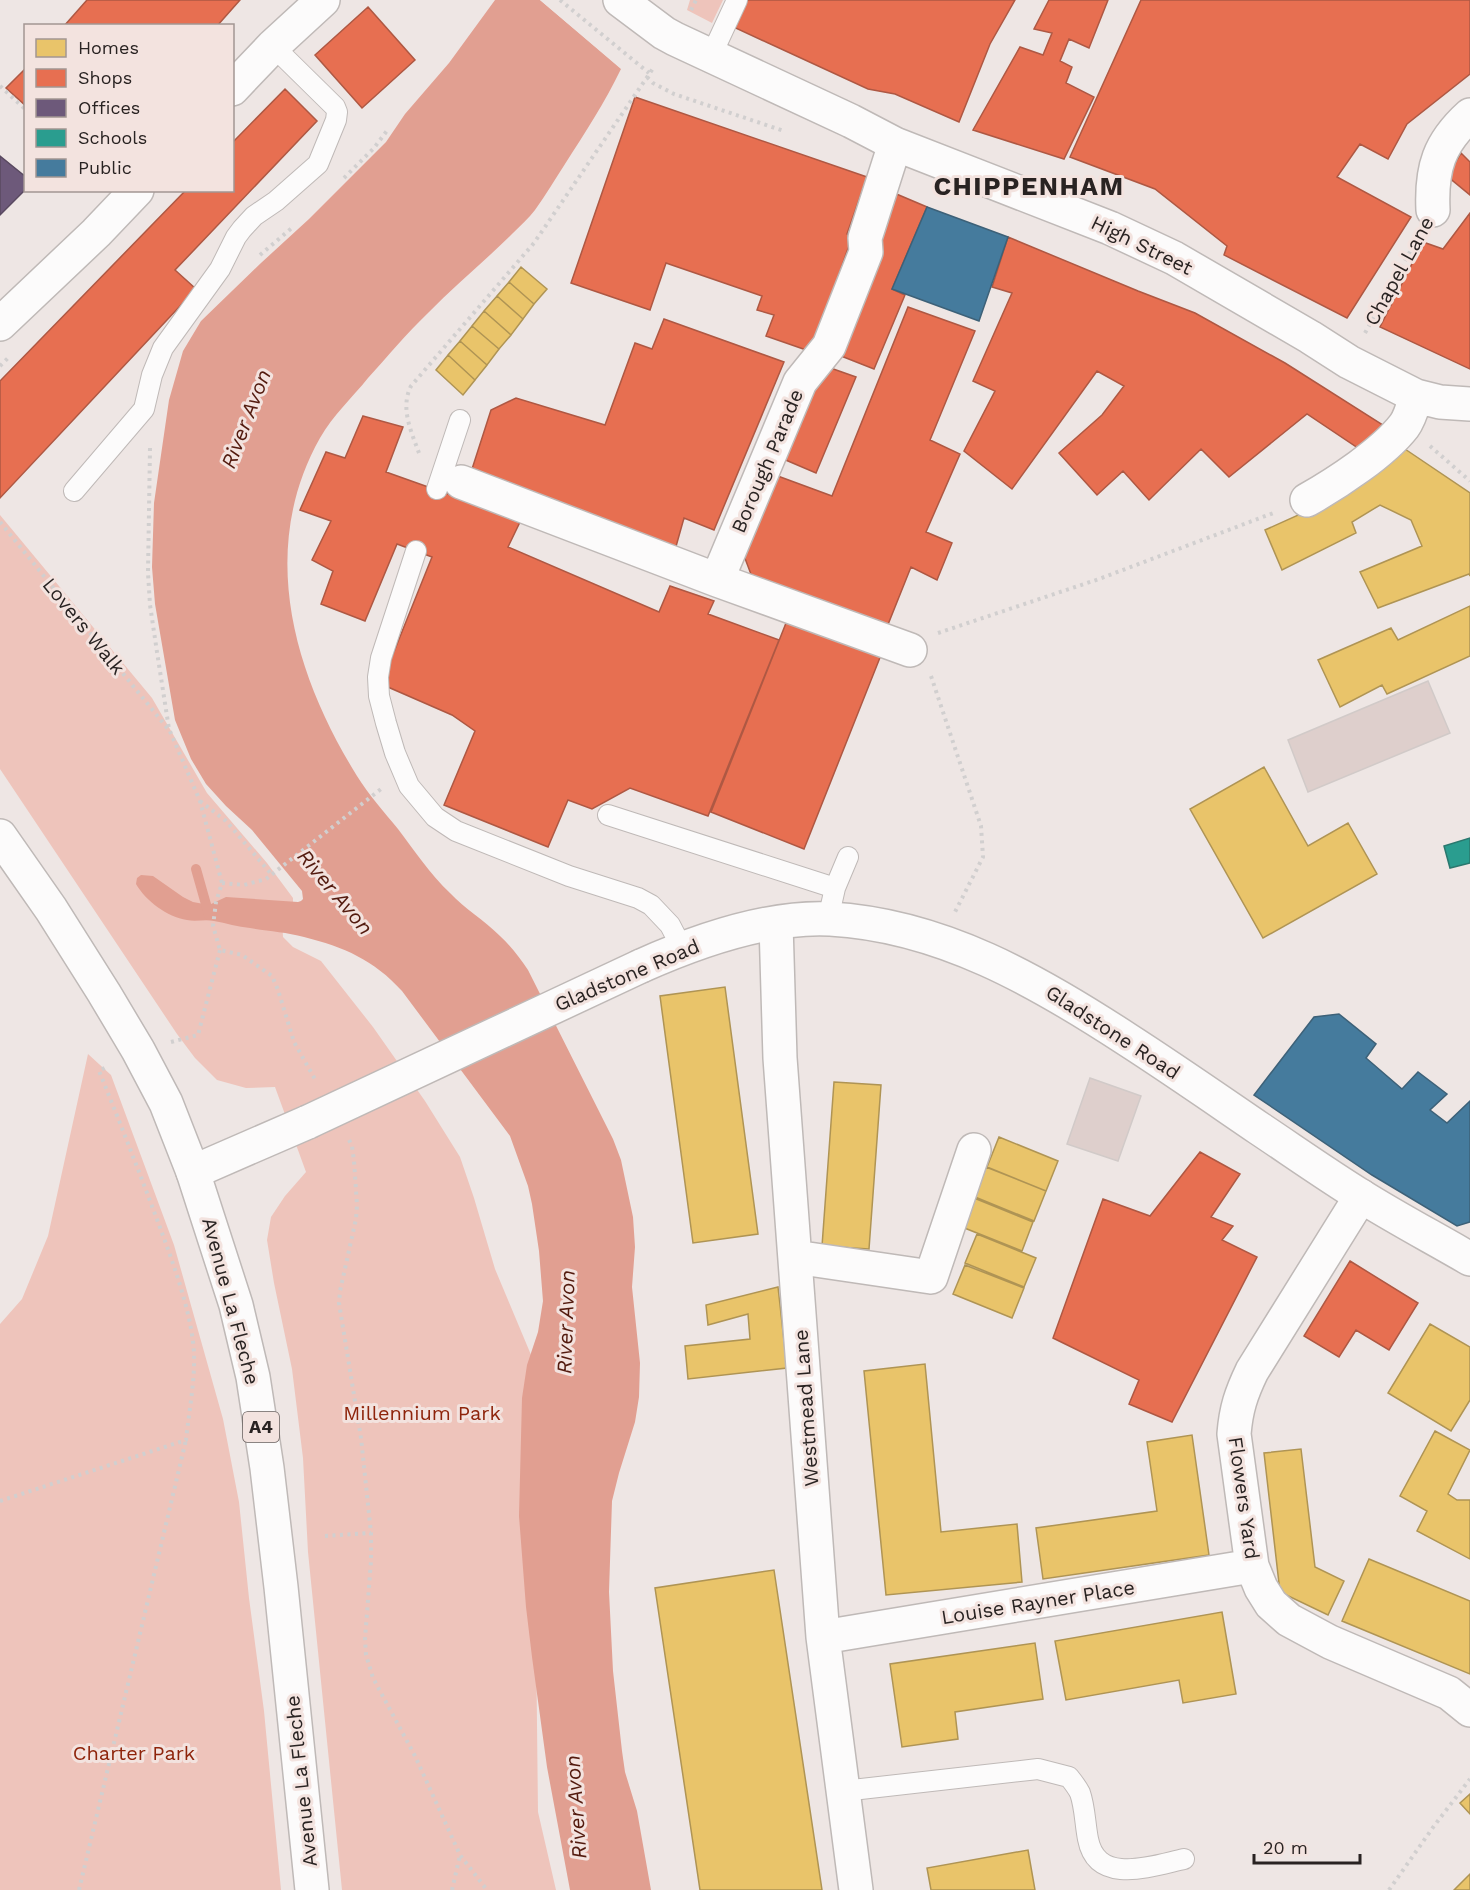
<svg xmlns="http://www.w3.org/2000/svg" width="1470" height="1890" viewBox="0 0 1470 1890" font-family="'Work Sans',sans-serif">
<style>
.green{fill:#eec4bb}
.water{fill:#e19f91}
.pier{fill:#eee6e4}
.homes{fill:#e9c46a;stroke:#af9454;stroke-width:1.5}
.shops{fill:#e76f51;stroke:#ae5843;stroke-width:1.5}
.offices{fill:#6d597a;stroke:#594960;stroke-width:1.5}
.schools{fill:#2a9d8f;stroke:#2a786e;stroke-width:1.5}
.public{fill:#457b9d;stroke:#3d6178;stroke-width:1.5}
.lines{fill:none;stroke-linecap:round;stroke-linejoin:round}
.stream{stroke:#e19f91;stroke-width:10}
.building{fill:#decfcc;stroke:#d1cac8;stroke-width:1.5}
.lane-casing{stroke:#bfb9b7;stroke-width:22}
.street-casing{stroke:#bfb9b7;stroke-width:36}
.secondary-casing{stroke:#bfb9b7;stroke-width:36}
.primary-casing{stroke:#bfb9b7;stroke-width:36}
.path{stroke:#d1cfcf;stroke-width:4;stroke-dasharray:3 4.5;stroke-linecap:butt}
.lane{stroke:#fcfbfb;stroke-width:20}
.street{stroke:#fcfbfb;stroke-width:33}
.secondary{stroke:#fcfbfb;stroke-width:33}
.primary{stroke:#fcfbfb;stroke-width:33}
.secondary-bridge-casing{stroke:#bfb9b7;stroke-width:36;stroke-linecap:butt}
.secondary-bridge{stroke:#fcfbfb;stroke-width:33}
.labels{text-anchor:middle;stroke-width:6;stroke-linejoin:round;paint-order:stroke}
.shield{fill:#f3e3df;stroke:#665d5b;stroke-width:1.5}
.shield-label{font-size:18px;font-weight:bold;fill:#292322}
.street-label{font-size:20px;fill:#292322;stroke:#f3e3df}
.park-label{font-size:20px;fill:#8e240b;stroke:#f3e3df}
.water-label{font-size:21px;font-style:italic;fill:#531a0e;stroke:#f3e3df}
.district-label{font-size:26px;font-weight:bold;letter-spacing:1.5px;fill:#292322;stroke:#f3e3df}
</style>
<rect width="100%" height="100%" fill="#eee6e4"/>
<path class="green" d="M690,0H723L712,23L687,10Z
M0,515L152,698L207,793L267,863L293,898V904L282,920L283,937L293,947L321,961L373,1027L425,1101L460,1157L474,1198L495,1269L547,1393L535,1546L538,1812L556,1890H342L308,1552L303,1458L292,1369L274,1283L267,1240L271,1217L285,1196L306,1172L275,1087L246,1088L217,1080L195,1058L177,1034L0,769Z
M88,1054L111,1075L174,1245L223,1419L239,1502L249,1598L264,1711L281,1890H0V1324L22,1299L48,1236Z"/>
<path class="water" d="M495,0H540L621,69C605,102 585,133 565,164C555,179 546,195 535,210C529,218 520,226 512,234C485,261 455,285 428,313C407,333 388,356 368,378C352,398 333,415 320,438C257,550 294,674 357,776C369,795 384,812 398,829C414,850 430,874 450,893C465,909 484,920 500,936C511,946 520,958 528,970L613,1139L621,1160L633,1217L635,1247L632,1287L640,1363L639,1397L635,1422L619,1473L612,1501L609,1592L613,1671L622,1751L625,1772L637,1811L651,1890H570L547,1767L532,1657L526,1607L519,1516L522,1398L527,1365L538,1332L543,1301L539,1251L532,1204L528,1186L510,1136L402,991C374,960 344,947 304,937C286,932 268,931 250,928C238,927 226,923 214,921C205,919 196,922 187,920C167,917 146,901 136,884L137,878L141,875L153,876L183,897L193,902L209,905L226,897L298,902L301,901L303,899L302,891L252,830L226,806L206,784L191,759L175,720L155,604L152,567L154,503L169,400L183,351L201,321L261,263L309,219L386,142L405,114L449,63Z"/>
<path class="pier" d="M540,0H545L586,34L623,67L624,71Z"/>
<path class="homes" d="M521,267L547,289L534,304L509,282Z
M509,282L534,304L523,319L497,296Z
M497,296L523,319L511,335L484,311Z
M484,311L511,335L499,349L472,326Z
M472,326L499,349L487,365L460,341Z
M460,341L487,365L475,380L448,355Z
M448,355L475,380L463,395L436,370Z
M1399,445L1470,493V576L1469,574L1378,608L1360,572L1422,546L1411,520L1380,505L1352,522L1356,533L1282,570L1265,530L1316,507Z
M1470,606V656L1387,694L1382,685L1340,707L1318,660L1391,628L1398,640Z
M1264,767L1308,846L1348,823L1377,874L1263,938L1190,809Z
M725,987L758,1234L693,1243L660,996Z
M834,1082L881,1085L869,1249L822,1246Z
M999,1137L1058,1161L1046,1191L987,1167Z
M986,1167L1046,1191L1034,1221L975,1197Z
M974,1198L1033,1222L1022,1251L962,1227Z
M977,1234L1036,1258L1024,1287L965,1263Z
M965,1265L1024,1288L1012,1318L953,1294Z
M778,1287L787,1368L688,1379L685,1346L750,1339L748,1314L708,1325L706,1305Z
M1430,1324L1470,1347V1400L1451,1431L1388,1393Z
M925,1364L941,1532L1017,1524L1022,1582L886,1595L864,1371Z
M1435,1431L1470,1450L1448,1494L1457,1500H1470V1559L1417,1531L1427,1511L1400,1496Z
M1192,1435L1209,1555L1043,1579L1036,1528L1157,1511L1147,1442Z
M1301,1449L1315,1567L1344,1581L1328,1615L1280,1592L1264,1453Z
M1369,1559L1470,1601V1674L1342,1621Z
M774,1570L822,1890H700L655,1588Z
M1222,1612L1236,1694L1183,1703L1179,1680L1066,1700L1055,1641Z
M1035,1643L1043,1699L955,1712L958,1739L902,1747L890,1664Z
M1470,1794V1814L1460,1803Z
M1028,1850L1035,1890H931L927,1868Z
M1470,1874V1890H1454Z"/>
<path class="shops" d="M87,0H240L217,26H64Z
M741,0H1015L990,44L959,122L895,94L868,89L729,25Z
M1049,0H1108L1089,48L1069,39L1060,61L1072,67L1066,83L1094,97L1064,159L973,130L1020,47L1043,55L1052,33L1034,29Z
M1141,0H1470V74L1407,124L1388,159L1360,144L1337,177L1411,217L1347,318L1224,255L1227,246L1155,189L1070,157Z
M368,7L415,60L362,108L315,55Z
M26,68V106L6,88Z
M285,89L317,121L175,270L196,289L0,498V381L186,190H232V143Z
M635,97L867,177L847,234L852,237L812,352L766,336L774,315L757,310L762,296L666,263L650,310L571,283Z
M1461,153L1470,162V195L1447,176Z
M887,190L927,207L892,289L905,295L874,369L836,354Z
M1470,213V369L1380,327L1423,242L1443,249Z
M1008,237L1138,291L1195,313L1285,363L1383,425L1358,448L1307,414L1229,477L1201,449L1149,500L1123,471L1097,495L1059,453L1102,415L1124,386L1097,371L1012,489L964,451L995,391L973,381L1012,293L992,287Z
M908,307L975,331L930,440L960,454L926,532L952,543L937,580L911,567L885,632L752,577L743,553L775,475L832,496Z
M664,319L784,362L714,530L684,518L675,550L472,469L491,410L516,398L605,425L635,343L652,349Z
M822,365L856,377L816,473L781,458Z
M363,416L403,427L386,472L521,520L508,547L659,612L670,586L714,601L708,614L779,640L708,816L630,788L592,809L568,800L548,847L444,805L475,731L452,715L381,684L432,557L397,544L365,621L321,604L333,571L312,560L331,521L300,510L326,452L345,458Z
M790,613L883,650L804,849L711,812Z
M1200,1152L1240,1174L1211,1217L1233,1226L1222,1240L1257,1257L1172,1422L1129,1404L1139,1380L1053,1338L1103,1199L1150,1216Z
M1350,1261L1418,1303L1389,1350L1356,1330L1339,1357L1304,1336Z"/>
<path class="offices" d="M0,156L26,177V189L0,215Z"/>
<path class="schools" d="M1470,838V863L1450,868L1444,846Z"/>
<path class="public" d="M927,207L1008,237L979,321L892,289Z
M1339,1014L1376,1044L1366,1058L1402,1089L1418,1072L1447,1094L1430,1110L1447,1123L1470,1101V1222L1457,1226L1372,1175L1254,1095L1314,1017Z"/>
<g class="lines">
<path class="stream" d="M196,869L209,915H212"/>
</g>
<path class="building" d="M1428,681L1450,733L1308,792L1288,740Z
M1090,1078L1141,1096L1118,1161L1067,1144Z"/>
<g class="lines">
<defs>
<path id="lane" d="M711,56L737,0
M437,489L460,420
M74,491L144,409L152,375L163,348L220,269L236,237L242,229L254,216L276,201L318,164L336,120L337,112L335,107L273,46
M416,551L381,658L378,677L379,696L386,723L395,753L409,786L435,817L456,831L569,876L638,898L651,905L670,925L682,948
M608,815L835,888
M828,919L835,888L848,857
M843,1791L1038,1769L1069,1777C1073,1782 1077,1787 1080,1793C1085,1807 1085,1824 1088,1839C1097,1886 1152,1866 1184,1859"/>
<path id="street" d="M620,0L664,33L675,39L851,121L895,144L1110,228L1174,258L1310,337L1349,362L1416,396L1440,402L1470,404
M1433,210C1431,168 1439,143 1470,115
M461,482L717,580L910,650
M1307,500C1337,483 1383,453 1404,426C1410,418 1413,406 1416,396
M717,580L800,382L829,346L866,252L865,238L895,144
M776,924L780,1058L823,1637L856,1890
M1361,1196L1252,1371C1241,1394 1236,1409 1234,1434L1252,1566L1261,1588L1271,1604L1289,1620L1330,1642L1449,1693L1470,1710
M795,1257L931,1277L974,1150
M823,1637L1252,1566"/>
<path id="secondary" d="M232,89L273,46L323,0
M0,324L96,233L137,190
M641,966C697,941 769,916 830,919C941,925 1038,981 1128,1040C1173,1069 1216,1099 1260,1129C1293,1151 1327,1175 1361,1196C1396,1218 1434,1238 1470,1259
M193,1172L308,1122"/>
<path id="primary" d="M0,836L51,909L104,993L138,1050L166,1103L193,1172L236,1305L253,1377L267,1468L281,1587L312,1890"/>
</defs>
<use href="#lane" class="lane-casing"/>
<use href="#street" class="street-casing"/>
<use href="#secondary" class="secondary-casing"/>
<use href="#primary" class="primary-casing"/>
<path class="path" d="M560,0L649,73
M691,10L696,0
M647,77L653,83L674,94L784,131
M0,86L26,110
M344,178L374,148L389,128
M260,255L293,227
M1365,333L1417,239
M0,366L8,358
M1430,446L1470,481
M150,448L148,573L150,605L157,652L169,729L200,801L222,883L216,902L213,926L220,950L242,955L272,976L278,990L294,1042L316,1081
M419,453C411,431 400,408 411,386L534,243L654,67
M0,522L168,729
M938,633L1099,579L1276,512
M931,676L981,826L983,857L955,912
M200,801L226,821L272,875
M222,883L244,885L266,879L381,789
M171,1042L198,1035L220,950
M349,1140L352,1146L354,1161L357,1205L356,1219L340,1291L339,1303L361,1438L371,1533V1561L365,1639L366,1655L373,1678L415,1756L460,1855L487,1890
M0,1501L186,1440C189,1411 195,1382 194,1353C192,1316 175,1268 162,1233C142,1179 121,1125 99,1071L108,1066
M325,1536L371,1533
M79,1890L186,1440
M452,1890L460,1855
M1389,1890L1434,1826L1470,1779"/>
<use href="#lane" class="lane"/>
<use href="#street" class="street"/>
<use href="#secondary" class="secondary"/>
<use href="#primary" class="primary"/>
<defs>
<path id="secondary-bridge" d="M308,1122L641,966"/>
</defs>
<use href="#secondary-bridge" class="secondary-bridge-casing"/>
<use href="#secondary-bridge" class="secondary-bridge"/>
</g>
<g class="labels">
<rect class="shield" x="243" y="1412" width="36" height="30" rx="4.5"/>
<g class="shield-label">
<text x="261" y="1433">A4</text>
</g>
<g class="street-label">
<text transform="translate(1142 245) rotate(26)" y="7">High Street</text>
<text transform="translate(1399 271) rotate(-61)" y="7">Chapel Lane</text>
<text transform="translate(767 461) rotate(-67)" y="7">Borough Parade</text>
<text transform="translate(84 626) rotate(51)" y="7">Lovers Walk</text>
<text transform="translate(627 975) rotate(-23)" y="7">Gladstone Road</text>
<text transform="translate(1113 1032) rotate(33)" y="7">Gladstone Road</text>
<text transform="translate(231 1301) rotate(75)" y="7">Avenue La Fleche</text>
<text transform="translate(806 1408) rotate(-94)" y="7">Westmead Lane</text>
<text transform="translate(1244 1498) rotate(82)" y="7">Flowers Yard</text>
<text transform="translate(1038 1602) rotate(-9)" y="7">Louise Rayner Place</text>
<text transform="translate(301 1781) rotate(-96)" y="7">Avenue La Fleche</text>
</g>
<g class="park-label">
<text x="422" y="1420">Millennium Park</text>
<text x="134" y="1760">Charter Park</text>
</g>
<g class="water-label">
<text transform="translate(246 419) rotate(-69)" y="7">River Avon</text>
<text transform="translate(335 892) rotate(50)" y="7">River Avon</text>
<text transform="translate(566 1322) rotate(-88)" y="7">River Avon</text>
<text transform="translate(576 1807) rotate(-94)" y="7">River Avon</text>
</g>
<g class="district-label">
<text x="1029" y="195">CHIPPENHAM</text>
</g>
</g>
<rect x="24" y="24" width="210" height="168" fill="#f3e3df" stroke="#a29693" stroke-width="1.5"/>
<rect x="36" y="39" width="30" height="18" fill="#e9c46a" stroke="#a29693" stroke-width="1.5"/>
<text x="78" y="54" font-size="18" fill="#292322">Homes</text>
<rect x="36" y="69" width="30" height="18" fill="#e76f51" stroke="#a29693" stroke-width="1.5"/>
<text x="78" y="84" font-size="18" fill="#292322">Shops</text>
<rect x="36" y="99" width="30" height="18" fill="#6d597a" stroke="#a29693" stroke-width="1.5"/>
<text x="78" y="114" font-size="18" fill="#292322">Offices</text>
<rect x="36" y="129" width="30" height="18" fill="#2a9d8f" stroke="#a29693" stroke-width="1.5"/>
<text x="78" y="144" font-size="18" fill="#292322">Schools</text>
<rect x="36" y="159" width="30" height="18" fill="#457b9d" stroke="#a29693" stroke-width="1.5"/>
<text x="78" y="174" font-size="18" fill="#292322">Public</text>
<path d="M1254 1854v9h106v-9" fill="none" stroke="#292322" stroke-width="3"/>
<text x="1263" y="1854" font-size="18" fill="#292322" stroke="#f3e3df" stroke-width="4.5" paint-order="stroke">20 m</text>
</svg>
